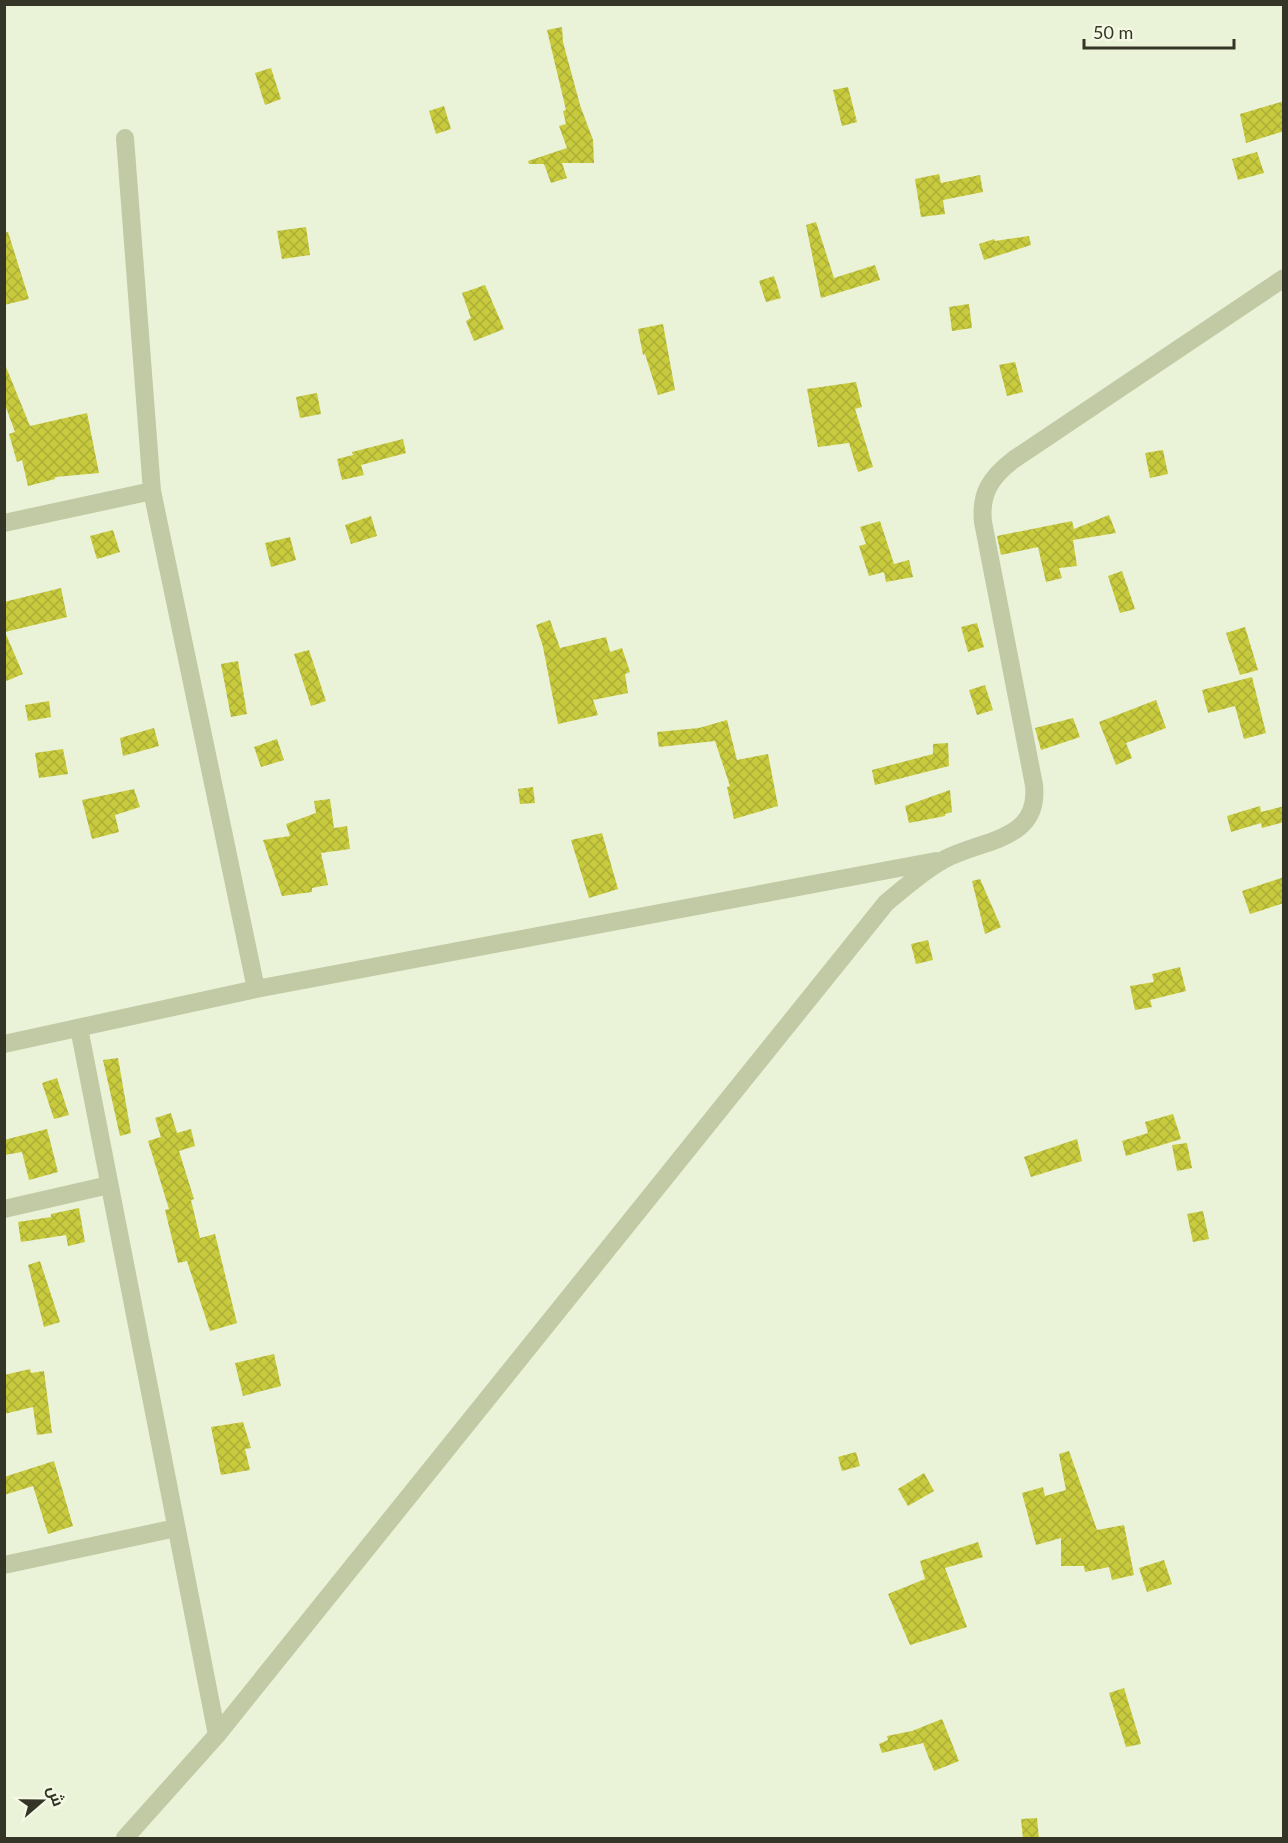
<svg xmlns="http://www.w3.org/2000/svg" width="1288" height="1843" viewBox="0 0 1288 1843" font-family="Lato,Cairo,sans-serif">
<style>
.building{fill:url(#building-cross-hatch)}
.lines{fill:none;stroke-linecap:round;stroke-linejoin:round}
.street{stroke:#c1caa4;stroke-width:18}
</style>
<defs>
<pattern id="building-cross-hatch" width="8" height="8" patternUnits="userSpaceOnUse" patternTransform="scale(1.5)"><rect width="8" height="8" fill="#c8ca3e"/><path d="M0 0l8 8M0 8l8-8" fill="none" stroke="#acae36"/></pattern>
</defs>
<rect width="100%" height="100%" fill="#eaf2d8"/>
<path class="building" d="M562,27L563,42L580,105L593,140L594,163H562L567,178L551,183L544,164H529L528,161L567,148L559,126L566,124L563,111L566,110L547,30Z
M271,68L281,99L265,105L255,73Z
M848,87L857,122L842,126L833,90Z
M1284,101V131L1246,143L1240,114Z
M444,106L451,129L436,134L429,111Z
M1257,152L1264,173L1238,180L1232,159Z
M939,174L941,183L980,175L983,192L943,200L945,214L921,217L915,179Z
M816,222L834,278L875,265L880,280L821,298L806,225Z
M306,227L310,255L282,259L277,231Z
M8,232L29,299L4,305V233Z
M1029,236L1031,245L984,260L979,244L994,239L995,241Z
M774,276L781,298L766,302L759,281Z
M485,285L504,329L474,341L466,321L471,318L462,293Z
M969,304L972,328L952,331L949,307Z
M663,324L675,390L658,395L645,354L643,355L638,329Z
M4,362L30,426L87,413L99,473L55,477V479L28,486L22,460L17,462L9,434L15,432L4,402Z
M1015,362L1023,392L1007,396L999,365Z
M856,382L862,407L855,409L873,467L858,472L849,443L818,447L807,389Z
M317,393L321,414L300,418L296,397Z
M403,439L406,453L361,465L364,475L342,480L337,459L353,455L352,452Z
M1163,450L1168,474L1150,478L1145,453Z
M1109,515L1116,533L1073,540L1077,566L1059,568L1062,578L1046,582L1038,547L1001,555L997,536L1072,521L1074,529Z
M371,516L377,536L351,544L345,525Z
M880,521L894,564L909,560L913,577L886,582L884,572L869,576L859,546L866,544L860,527Z
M113,530L120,552L97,559L90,536Z
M290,537L296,560L271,567L265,543Z
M1122,571L1135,609L1120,613L1108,576Z
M61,588L67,617L5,632L23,674L4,682V602Z
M550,620L560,648L606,637L610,652L622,648L630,672L625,674L628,693L593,700L598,715L558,724L543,647L536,625Z
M977,623L984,647L968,652L961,627Z
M1245,627L1258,670L1240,675L1226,633Z
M309,650L326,701L311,706L294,654Z
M238,661L247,714L231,717L221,664Z
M1252,677L1266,733L1244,739L1235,706L1208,713L1202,690Z
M985,685L993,710L977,715L969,690Z
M1156,700L1166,728L1126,743L1132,758L1116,765L1099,722Z
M49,701L51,717L28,721L25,705Z
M1073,718L1080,737L1041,750L1035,728Z
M727,720L737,760L768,754L778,806L734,819L727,787L730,786L715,741L659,747L657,732L699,728Z
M154,728L159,746L123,756L120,738Z
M277,739L284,760L261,767L254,747Z
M948,743L949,766L875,785L872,770L933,754V744Z
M63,749L68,774L39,778L35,753Z
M533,787L535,803L520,804L518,789Z
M134,789L140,807L115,815L119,832L92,839L82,800Z
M950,790L952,812L945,814V816L909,823L905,806Z
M330,799L334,828L347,826L350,849L321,853L328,885L312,888V892L282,896L263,840L290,836L286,824L316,813L314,801Z
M1260,806L1261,812L1284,806V822L1262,828L1261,823L1231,832L1227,816Z
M602,833L618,889L589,898L571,840Z
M1284,877V903L1250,914L1242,891Z
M980,879L1001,927L985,934L972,881Z
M928,940L933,960L916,964L911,944Z
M1180,967L1186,991L1150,1000L1152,1007L1135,1010L1130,986L1154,982L1152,974Z
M118,1058L131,1133L120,1136L103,1060Z
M57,1078L69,1115L54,1119L42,1083Z
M171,1113L177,1133L191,1129L195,1146L179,1151L194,1199L191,1200L200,1238L215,1234L237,1323L210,1331L187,1261L178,1263L165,1210L169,1209L148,1141L161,1137L155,1118Z
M1173,1114L1181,1139L1126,1156L1122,1141L1148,1133L1145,1122Z
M47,1129L58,1172L29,1180L22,1152L4,1155V1140Z
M1077,1139L1082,1161L1031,1177L1024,1157Z
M1187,1143L1192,1168L1177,1171L1172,1145Z
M79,1208L85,1242L68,1246L66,1235L21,1242L18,1222L51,1217V1214Z
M1203,1211L1209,1239L1193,1242L1187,1214Z
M40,1261L60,1322L44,1327L28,1265Z
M274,1354L281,1386L243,1396L235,1363Z
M30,1369L31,1373L44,1371L52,1433L37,1435L33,1407L4,1414V1375Z
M243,1422L251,1448L245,1449L250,1470L221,1475L211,1427Z
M1069,1451L1097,1530L1124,1525L1134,1575L1112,1580L1109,1567L1085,1572L1084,1566H1061V1538L1036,1545L1022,1493L1043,1487L1045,1496L1066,1490L1059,1454Z
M856,1452L860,1466L842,1471L838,1457Z
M54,1461L73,1526L48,1534L33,1486L4,1495V1477Z
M924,1473L934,1491L908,1506L898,1489Z
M978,1542L983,1557L945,1568L967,1627L910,1645L888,1594L925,1579L920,1561Z
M1164,1560L1172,1584L1147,1592L1139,1568Z
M1124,1688L1141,1744L1126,1747L1109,1693Z
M942,1719L959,1761L934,1771L923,1743L882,1753L879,1744L888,1740L887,1736L912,1731Z
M1037,1818L1039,1839H1023L1021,1819Z"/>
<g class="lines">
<path class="street" d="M125,138L152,491L256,989
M4,523L152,491
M79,1028L217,1735
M4,1044L256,989L936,861
M4,1209L109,1185
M4,1565L176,1528
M125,1838L217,1735L886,903C905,887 924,871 945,859C983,839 1040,841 1034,785L983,522C980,493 991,477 1013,460L1284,278"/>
</g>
<rect width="1288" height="1843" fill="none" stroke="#343526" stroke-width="12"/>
<g transform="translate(42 1801) rotate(70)" stroke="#f3f9e4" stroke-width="4.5" paint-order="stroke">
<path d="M0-4.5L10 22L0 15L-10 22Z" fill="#343526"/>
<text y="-9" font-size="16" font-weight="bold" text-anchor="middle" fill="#343526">ش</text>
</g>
<path d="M1084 39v9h150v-9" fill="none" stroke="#343526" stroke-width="3"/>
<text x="1093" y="39" font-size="18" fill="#343526" stroke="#f3f9e4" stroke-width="4.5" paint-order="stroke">50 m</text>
</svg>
